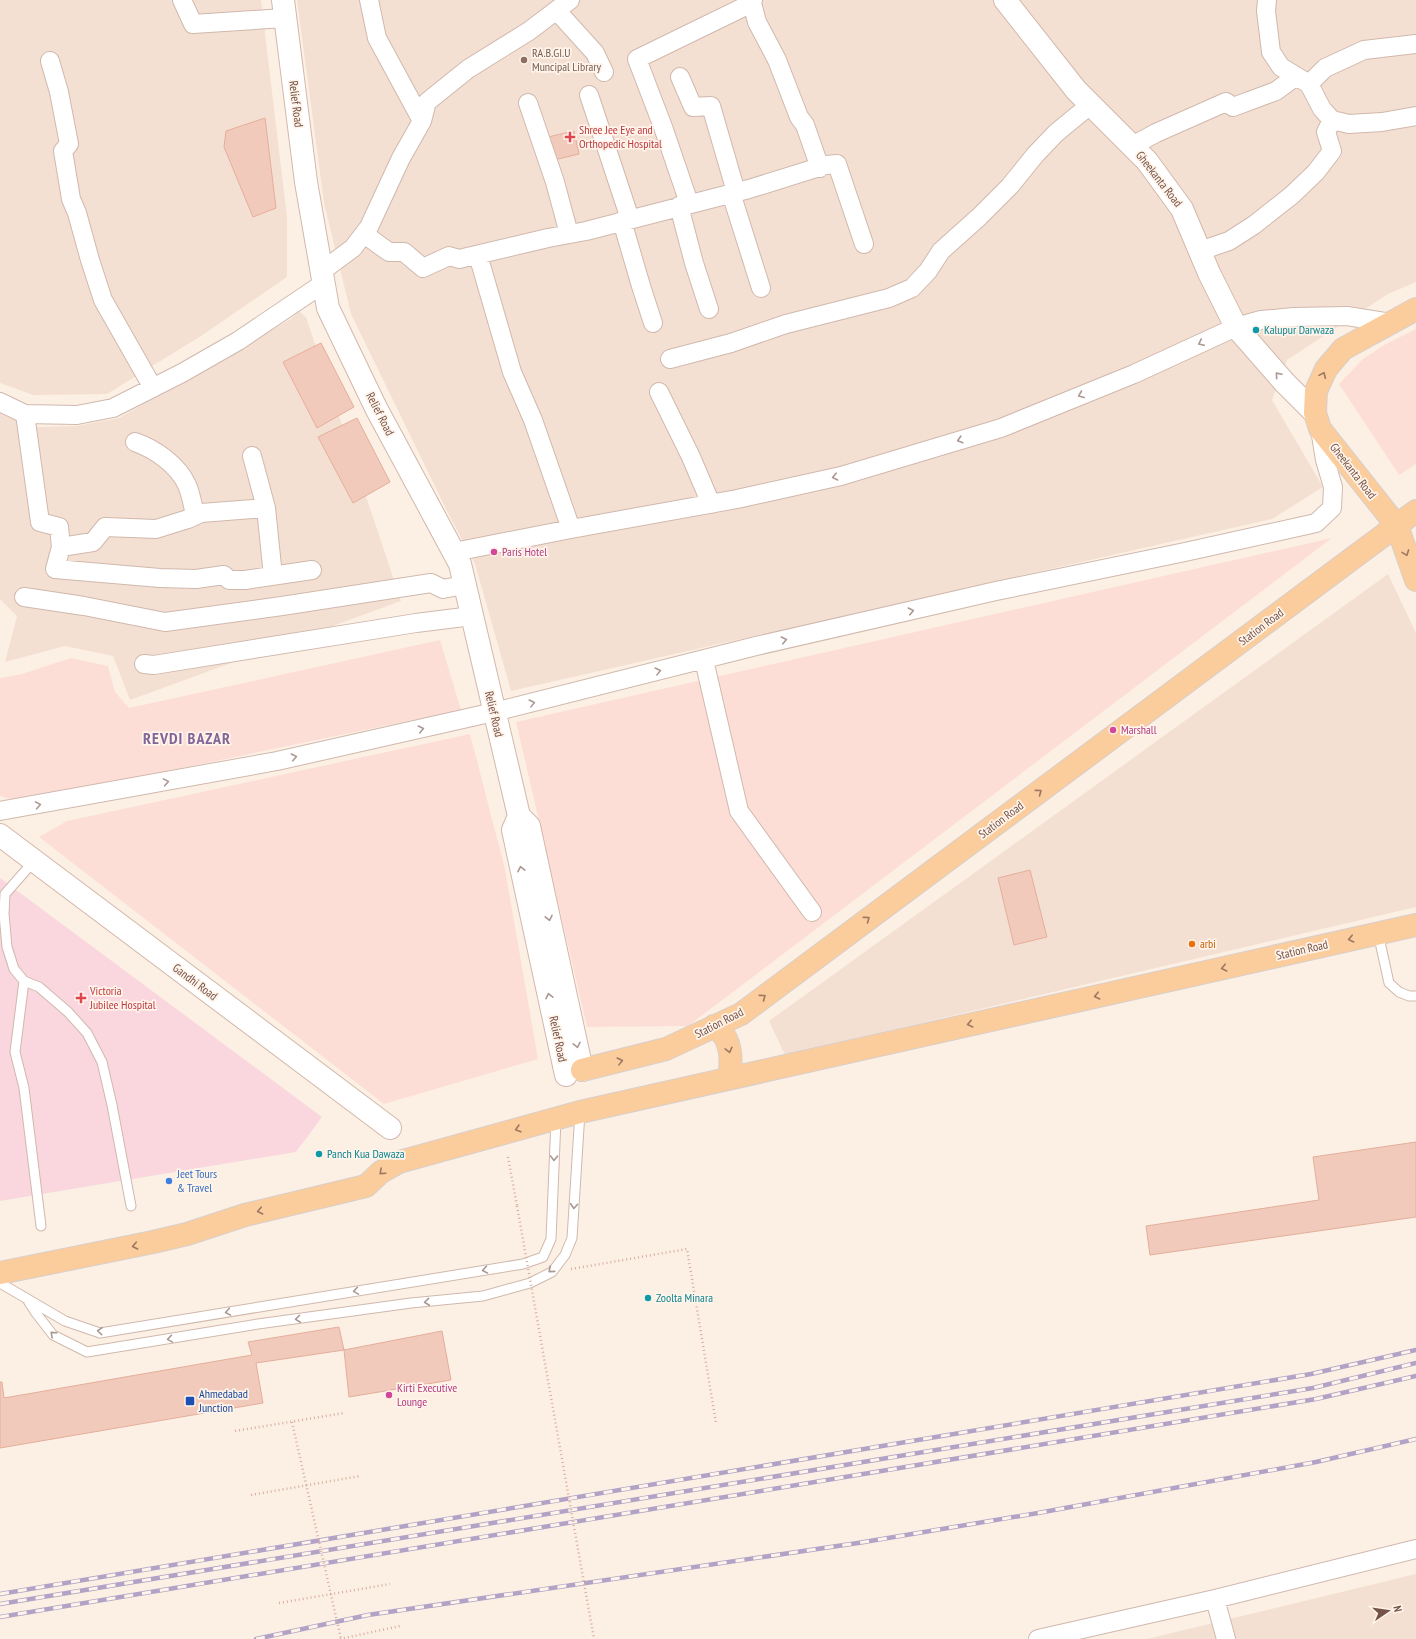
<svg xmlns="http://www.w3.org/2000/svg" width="1416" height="1639" viewBox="0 0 1416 1639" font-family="'PT Sans Narrow',sans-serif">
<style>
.residential{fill:#f4e0d2}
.commercial{fill:#fdded7}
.medical{fill:#fad7df}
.building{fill:#f2cabb;stroke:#e4ae9b}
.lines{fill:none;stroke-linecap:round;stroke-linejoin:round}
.lane-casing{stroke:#d0b8ad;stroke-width:11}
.street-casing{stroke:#d0b8ad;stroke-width:20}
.secondary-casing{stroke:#d3b7aa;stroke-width:24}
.primary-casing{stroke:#d8cfcc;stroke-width:24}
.path{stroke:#d7ad9e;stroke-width:2.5;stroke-dasharray:1 3;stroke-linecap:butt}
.lane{stroke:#fff;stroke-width:9}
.street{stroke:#fff;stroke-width:18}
.secondary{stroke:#fff;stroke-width:22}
.primary{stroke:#fbcc9c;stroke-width:22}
.rail-casing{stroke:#b1a2c6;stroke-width:4.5}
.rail{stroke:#fff4ea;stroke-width:3;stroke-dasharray:9;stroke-linecap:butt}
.path-bridge{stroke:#d7ad9e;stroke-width:2.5;stroke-dasharray:1 3;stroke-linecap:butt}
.oneway{stroke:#ac9892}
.oneway2{stroke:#9d7762}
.education-dot{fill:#8d6e63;stroke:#fff4ea;stroke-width:1.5}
.health-dot{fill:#e0444e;stroke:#fff4ea;stroke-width:1.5}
.culture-dot{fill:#0f9aa8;stroke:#fff4ea;stroke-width:1.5}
.hotel-dot{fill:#d1479c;stroke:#fff4ea;stroke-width:1.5}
.food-dot{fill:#e8710a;stroke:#fff4ea;stroke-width:1.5}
.shop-dot{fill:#3f7fe0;stroke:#fff4ea;stroke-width:1.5}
.transit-dot{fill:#1a4fb4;stroke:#fff4ea;stroke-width:1.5}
.labels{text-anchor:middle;stroke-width:3.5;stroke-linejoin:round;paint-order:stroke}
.education-label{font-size:12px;fill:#785e54;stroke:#fff4ea;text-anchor:start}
.street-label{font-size:12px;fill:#755349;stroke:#fff4ea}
.health-label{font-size:12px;fill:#be3a42;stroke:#fff4ea;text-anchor:start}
.culture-label{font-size:12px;fill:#0d838f;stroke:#fff4ea;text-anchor:start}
.hotel-label{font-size:12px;fill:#b23c85;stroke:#fff4ea;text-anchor:start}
.food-label{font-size:12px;fill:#c56008;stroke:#fff4ea;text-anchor:start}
.shop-label{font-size:12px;fill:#366cbe;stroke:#fff4ea;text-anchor:start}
.transit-label{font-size:12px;fill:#164399;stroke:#fff4ea;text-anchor:start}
.district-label{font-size:16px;font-weight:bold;letter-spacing:1px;fill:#816598;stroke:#fff4ea}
</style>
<rect width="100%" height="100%" fill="#fcf0e4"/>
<path class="residential" d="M0,0H261L287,217V277L201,336L107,394L33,395L0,383Z
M297,0H1416V282L1388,294L1287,360L1272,400L1323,487L1272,519L511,691L475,564L448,513L351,314L324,203Z
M299,311L306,317L401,601L130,700L113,656L65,646L5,662L17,616L0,599V413L38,427L77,426L119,418L291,319Z
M1388,574L1416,633V907L785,1055L769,1021Z
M1416,1574V1639H1147Z"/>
<path class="commercial" d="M1416,329V464L1399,475L1339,384L1363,359L1384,345Z
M1332,538L688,1026L587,1027L516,722Z
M440,640L461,710L43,797L11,799L0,796V678L22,674L71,658L108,666L115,692L129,708Z
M470,734L505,869L538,1059L384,1104L39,837L67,821Z"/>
<path class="medical" d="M0,878L322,1117L296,1152L0,1201Z"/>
<path class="building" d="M265,118L276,208L253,217L224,147L226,131Z
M574,131L579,154L554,160L548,137Z
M321,343L354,407L317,428L283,362Z
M357,418L390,482L353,503L318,437Z
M1030,870L1047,937L1014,945L998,878Z
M1416,1142V1217L1150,1255L1146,1226L1319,1200L1313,1157Z
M339,1327L344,1350L256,1363L263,1403L0,1448V1382H2L4,1398L252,1355L248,1342Z
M442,1331L451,1380L349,1397L344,1350Z"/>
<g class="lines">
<defs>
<path id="lane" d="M34,861L5,894L4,914L7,947L14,969L24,981L39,987L68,1012L87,1033L102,1062L112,1105L131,1206
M1378,933L1389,983L1399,992L1409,996H1416
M24,981L15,1052L24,1088L41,1226
M0,1283L65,1321L100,1333L523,1264L543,1257L551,1239L556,1119
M27,1299L36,1313L53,1335L87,1352L258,1324L411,1303L483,1296L530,1283L552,1272L565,1255L572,1238L580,1112"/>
<path id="street" d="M182,0L193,24L285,18
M369,0L377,38L422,121
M753,0L752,3L757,22L777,60L799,117L805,125L820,168
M1267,0L1266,11L1271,52L1281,67L1309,84L1322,109L1332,120L1349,124L1382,122L1416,116
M557,11L595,53L604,72
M50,61L59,92L69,144L63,151L71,199L77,213L90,260L103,300L153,388
M680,77L693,107L711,106L736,192
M1309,84L1325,68L1364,50L1416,44
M589,95L630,219
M528,103L555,182L569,234
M1132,146L1156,133L1226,102L1233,107L1276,91L1295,77
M731,193L761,288
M689,203L663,127L637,59L752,3
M679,206L694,263L709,309
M622,221L641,286L653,323
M364,234L389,252H404L423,268L449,256L459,259L548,238L586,231L749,189L826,165L837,164L864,244
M1200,251L1229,241L1254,225L1292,195L1316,172L1332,151L1326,132L1332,120
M478,255L512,372L533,420L571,529
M322,271L353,248L369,227L401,158L422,121L427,102L468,69L529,31L570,0
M670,359L731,343L786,324L889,298L912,288L928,271L941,251L979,217L1010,186L1035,155L1056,133L1090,105
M659,392L691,457L711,504
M0,402L25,414L77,415L113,408L182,373L238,341L324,283
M25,414L40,522L59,527L61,547L55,569L160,578L196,579L224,575L229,580H245L312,570
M135,442C155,449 178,465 187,485C191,494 193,506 195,515
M266,508L273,576
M61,547L93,542L105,527L156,529L188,519L201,513L266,508L252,456
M454,552L571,529L737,499L841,476L1001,428L1134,374L1236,327L1261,320L1294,317L1347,316L1391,323
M24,597L84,606L165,622L282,606L431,583L443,589L464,585
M704,660L739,811L812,912
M144,664L154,665L416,623L472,616
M0,811L277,761L494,712L756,646L996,591L1185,552L1316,523L1332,508L1333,487L1325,460L1320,429
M1215,1599L1226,1639
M1038,1639L1215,1599L1416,1549"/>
<path id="secondary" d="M283,0L306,182L328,308L376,408L460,564L519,816L529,826L582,1070
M1005,0L1076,90L1147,161L1182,209L1209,273L1236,327L1285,383L1315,413
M519,816L513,830L566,1075
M0,835L390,1128"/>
<path id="primary" d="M1416,309L1343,349L1326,369L1316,391L1315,413L1320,429L1397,526L1416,580
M714,1026C732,1037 732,1060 729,1078
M582,1070L666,1049L741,1014L1416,511
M0,1273L153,1242L187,1234L245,1215L366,1186L381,1172L399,1162L580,1112L1416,925"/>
</defs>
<use href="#lane" class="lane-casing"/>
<use href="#street" class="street-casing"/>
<use href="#secondary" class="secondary-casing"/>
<use href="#primary" class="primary-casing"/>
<path class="path" d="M508,1157L517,1206
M571,1269L687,1249L716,1423
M235,1431L344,1413
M251,1495L360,1476
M279,1603L390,1584
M340,1639L400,1626"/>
<use href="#lane" class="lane"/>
<use href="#street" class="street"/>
<use href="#secondary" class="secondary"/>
<use href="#primary" class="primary"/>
<defs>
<path id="rail" d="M0,1594L1311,1374L1416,1350
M0,1604L1313,1388L1416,1363
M0,1617L1316,1399L1416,1376
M256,1639L368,1615L858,1543L1038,1513L1316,1462L1416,1439"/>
</defs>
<use href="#rail" class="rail-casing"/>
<use href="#rail" class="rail"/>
<path class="path-bridge" d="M517,1206L594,1639
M292,1422L341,1639"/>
</g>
<defs><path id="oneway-chevron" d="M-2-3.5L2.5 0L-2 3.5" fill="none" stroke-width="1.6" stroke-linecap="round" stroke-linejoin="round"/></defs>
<g class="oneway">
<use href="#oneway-chevron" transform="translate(1201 343) rotate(155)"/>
<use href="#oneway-chevron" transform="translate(1278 375) rotate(-131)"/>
<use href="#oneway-chevron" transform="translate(1081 395) rotate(158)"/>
<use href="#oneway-chevron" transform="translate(960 440) rotate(163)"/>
<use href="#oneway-chevron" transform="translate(835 477) rotate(167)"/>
<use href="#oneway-chevron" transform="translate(911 611) rotate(-13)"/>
<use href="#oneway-chevron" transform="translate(784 640) rotate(-13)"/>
<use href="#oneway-chevron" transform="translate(658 671) rotate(-14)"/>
<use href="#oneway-chevron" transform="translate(532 703) rotate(-14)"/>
<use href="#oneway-chevron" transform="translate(421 729) rotate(-13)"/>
<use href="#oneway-chevron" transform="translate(294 757) rotate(-13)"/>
<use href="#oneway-chevron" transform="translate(166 782) rotate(-10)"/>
<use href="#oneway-chevron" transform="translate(38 805) rotate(-10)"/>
<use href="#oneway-chevron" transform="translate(521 869) rotate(-102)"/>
<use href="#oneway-chevron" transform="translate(549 918) rotate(78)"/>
<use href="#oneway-chevron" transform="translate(549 996) rotate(-102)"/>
<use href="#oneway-chevron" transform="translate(577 1045) rotate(78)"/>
<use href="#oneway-chevron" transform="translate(554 1158) rotate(92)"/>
<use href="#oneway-chevron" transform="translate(574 1206) rotate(94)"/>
<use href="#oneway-chevron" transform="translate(485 1270) rotate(170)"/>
<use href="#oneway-chevron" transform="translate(551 1270) rotate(140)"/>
<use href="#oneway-chevron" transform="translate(356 1291) rotate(171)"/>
<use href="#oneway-chevron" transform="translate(427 1302) rotate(174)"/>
<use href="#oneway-chevron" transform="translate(228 1312) rotate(170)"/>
<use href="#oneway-chevron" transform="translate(298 1319) rotate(172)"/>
<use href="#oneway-chevron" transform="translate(100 1331) rotate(-175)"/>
<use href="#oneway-chevron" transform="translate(53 1334) rotate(-138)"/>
<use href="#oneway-chevron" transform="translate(170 1339) rotate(171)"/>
</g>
<g class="oneway2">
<use href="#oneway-chevron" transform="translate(1323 375) rotate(-66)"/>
<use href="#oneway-chevron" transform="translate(1406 553) rotate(70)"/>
<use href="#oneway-chevron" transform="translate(1039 792) rotate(-37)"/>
<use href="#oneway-chevron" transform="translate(867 919) rotate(-37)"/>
<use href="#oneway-chevron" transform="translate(1351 939) rotate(167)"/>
<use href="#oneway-chevron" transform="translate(1224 968) rotate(167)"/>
<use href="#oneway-chevron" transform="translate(1097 996) rotate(167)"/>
<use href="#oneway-chevron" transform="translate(763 997) rotate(-37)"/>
<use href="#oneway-chevron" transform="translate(970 1024) rotate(167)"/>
<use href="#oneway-chevron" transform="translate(729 1050) rotate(76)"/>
<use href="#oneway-chevron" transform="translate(620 1061) rotate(-14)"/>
<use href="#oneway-chevron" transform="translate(518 1129) rotate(164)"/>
<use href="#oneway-chevron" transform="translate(382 1172) rotate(138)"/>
<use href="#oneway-chevron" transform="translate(260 1211) rotate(167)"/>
<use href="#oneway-chevron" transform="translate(135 1246) rotate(168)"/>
</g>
<circle class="education-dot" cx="524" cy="60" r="4"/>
<g class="health-dot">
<path d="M568 131h4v4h4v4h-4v4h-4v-4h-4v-4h4z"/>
<path d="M79 992h4v4h4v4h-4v4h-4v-4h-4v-4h4z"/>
</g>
<g class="culture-dot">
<circle cx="1256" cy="330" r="4"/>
<circle cx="319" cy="1154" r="4"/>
<circle cx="648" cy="1298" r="4"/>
</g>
<g class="hotel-dot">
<circle cx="494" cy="552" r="4"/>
<circle cx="1113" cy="730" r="4"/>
<circle cx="389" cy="1395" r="4"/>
</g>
<circle class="food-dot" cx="1192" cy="944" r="4"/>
<circle class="shop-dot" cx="169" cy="1181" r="4"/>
<rect class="transit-dot" x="185" y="1396" width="10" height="10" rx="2"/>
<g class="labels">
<g class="education-label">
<text x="532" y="57">RA.B.GI.U<tspan x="532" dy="14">Muncipal Library</tspan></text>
</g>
<g class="street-label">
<text transform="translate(296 104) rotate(83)" y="4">Relief Road</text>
<text transform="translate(1159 179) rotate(52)" y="4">Gheekanta Road</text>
<text transform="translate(380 414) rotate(63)" y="4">Relief Road</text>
<text transform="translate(1353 471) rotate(52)" y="4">Gheekanta Road</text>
<text transform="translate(1261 627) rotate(-37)" y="4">Station Road</text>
<text transform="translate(494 714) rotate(77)" y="4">Relief Road</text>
<text transform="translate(1001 820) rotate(-37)" y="4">Station Road</text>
<text transform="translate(1302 950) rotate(-13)" y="4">Station Road</text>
<text transform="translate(195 982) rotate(37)" y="4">Gandhi Road</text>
<text transform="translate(719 1023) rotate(-27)" y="4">Station Road</text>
<text transform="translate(558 1039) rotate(78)" y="4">Relief Road</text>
</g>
<g class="health-label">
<text x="579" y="134">Shree Jee Eye and<tspan x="579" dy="14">Orthopedic Hospital</tspan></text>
<text x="90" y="995">Victoria<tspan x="90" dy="14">Jubilee Hospital</tspan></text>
</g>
<g class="culture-label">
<text x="1264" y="334">Kalupur Darwaza</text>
<text x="327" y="1158">Panch Kua Dawaza</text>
<text x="656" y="1302">Zoolta Minara</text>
</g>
<g class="hotel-label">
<text x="502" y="556">Paris Hotel</text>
<text x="1121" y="734">Marshall</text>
<text x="397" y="1392">Kirti Executive<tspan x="397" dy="14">Lounge</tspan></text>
</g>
<g class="food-label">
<text x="1200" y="948">arbi</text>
</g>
<g class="shop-label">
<text x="177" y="1178">Jeet Tours<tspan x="177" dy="14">&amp; Travel</tspan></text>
</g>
<g class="transit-label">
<text x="199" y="1398">Ahmedabad<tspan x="199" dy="14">Junction</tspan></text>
</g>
<g class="district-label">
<text x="187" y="744">REVDI BAZAR</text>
</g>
</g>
<g transform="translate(1388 1611) rotate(77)" stroke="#fff4ea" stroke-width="3" paint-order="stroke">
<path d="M0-3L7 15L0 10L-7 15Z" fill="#755349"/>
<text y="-6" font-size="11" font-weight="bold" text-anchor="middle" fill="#755349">N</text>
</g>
</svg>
